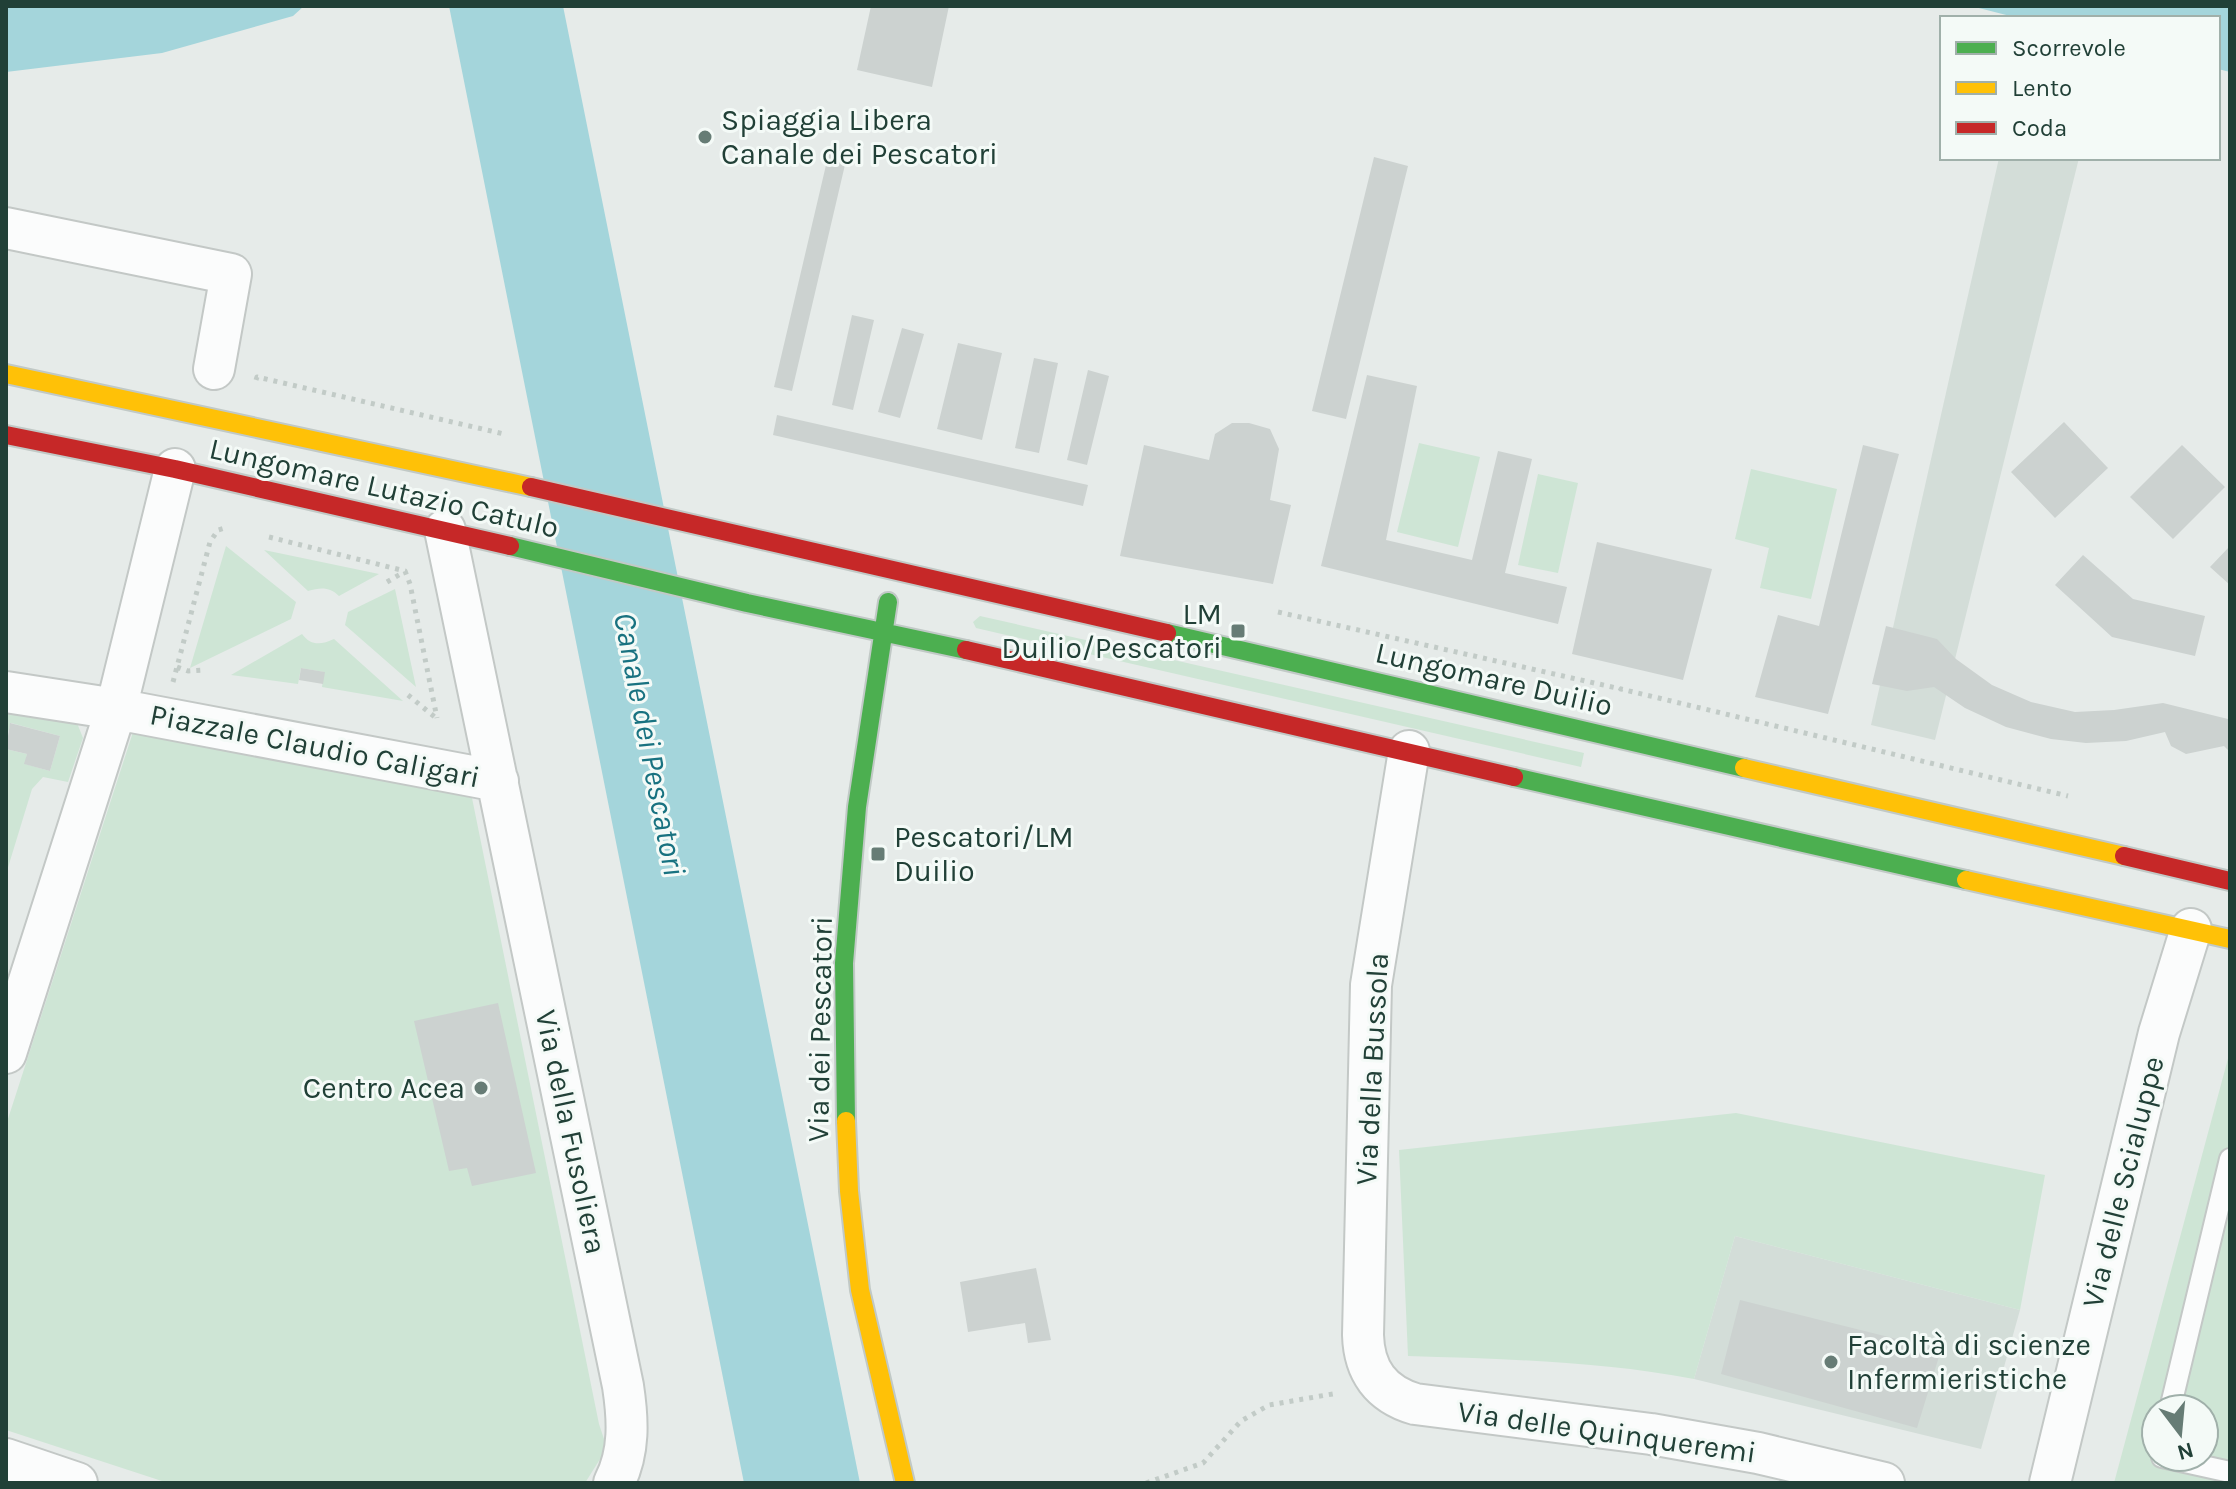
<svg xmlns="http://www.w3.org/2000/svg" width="2236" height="1489" viewBox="0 0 2236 1489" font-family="Karla,sans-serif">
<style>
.built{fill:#d3ddd8}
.green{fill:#cee5d5;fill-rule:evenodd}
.water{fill:#a4d5db}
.building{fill:#ccd2d0}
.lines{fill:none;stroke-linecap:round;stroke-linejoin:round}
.lane-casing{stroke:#c3c8c6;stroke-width:24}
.street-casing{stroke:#c3c8c6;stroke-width:44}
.fast-casing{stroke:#c1c9c6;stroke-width:22}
.slow-casing{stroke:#c1c9c6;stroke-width:22}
.jam-casing{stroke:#c1c9c6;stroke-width:22}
.path{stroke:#c2cbc7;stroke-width:5;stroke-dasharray:4 6;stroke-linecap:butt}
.lane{stroke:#fbfcfc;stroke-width:20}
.street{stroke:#fbfcfc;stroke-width:40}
.fast{stroke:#4caf50;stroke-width:18}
.slow{stroke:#ffc107;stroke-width:18}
.jam{stroke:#c62828;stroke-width:18}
.poi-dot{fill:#667c75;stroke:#f4faf7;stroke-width:3}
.labels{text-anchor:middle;stroke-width:6;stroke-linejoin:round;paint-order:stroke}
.poi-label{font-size:30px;fill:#214037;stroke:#f4faf7;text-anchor:start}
.street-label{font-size:30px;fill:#214037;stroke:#f4faf7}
.water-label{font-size:32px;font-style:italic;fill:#187280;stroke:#f4faf7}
</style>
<rect width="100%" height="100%" fill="#e6ebe9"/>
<path class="built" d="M1999,158H2079L1935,740L1871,725Z
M1735,1236L2020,1310L1981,1449L1694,1379Z"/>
<path class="green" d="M1419,443L1480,457L1458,547L1397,532Z
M1751,469L1837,489L1811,599L1760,588L1769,548L1735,539Z
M1538,474L1578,483L1558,573L1518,565Z
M226,546L296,602L291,619L190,668Z
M264,550L379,574L339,596C330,587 321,587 308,591Z
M395,589L416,687L345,625L348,612Z
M980,616L1584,753L1581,767L976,628L973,622Z
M302,634C311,646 321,645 334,639L403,701L322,687L324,672L301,668L298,684L231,675Z
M6,711L77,723L83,738L68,782L43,777L32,789L6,874V749L27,754L25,764L50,771L60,736L11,723L6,738Z
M134,729L472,798L599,1424L607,1448L585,1483H168L6,1430V1125Z
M2230,1051V1483H2114ZM2156,1409H2204V1457H2156Z
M1736,1113L2045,1175L2020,1310L1735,1236L1694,1379C1599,1361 1504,1359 1408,1356L1399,1150Z"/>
<path class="water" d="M6,6H304L293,16L162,53L6,72Z
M449,6H563L860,1483H744Z
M1971,6H2230V72L2218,69V18H2018Z"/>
<path class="building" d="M871,6H949L932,87L857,70Z
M830,148L848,152L792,391L774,387Z
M1374,157L1408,166L1346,419L1312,411Z
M852,315L874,320L853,410L832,405Z
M902,328L924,334L900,418L878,412Z
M958,343L1002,353L982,440L937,429Z
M1034,358L1058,363L1039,453L1015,448Z
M1088,370L1109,376L1087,465L1067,460Z
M1367,375L1417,386L1386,540L1472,560L1498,451L1532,459L1505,573L1567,587L1558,624L1321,566Z
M777,415L1088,485L1083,506L773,435Z
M2064,422L2108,468L2055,518L2011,472Z
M1232,423H1249L1270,429L1279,449L1270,500L1291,505L1273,584L1120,556L1144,445L1209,460L1215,434Z
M1863,445L1899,454L1828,714L1755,697L1778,615L1819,626Z
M2182,445L2225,487L2173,539L2130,497Z
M1597,542L1712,569L1683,680L1572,654Z
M2230,546V585L2210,567Z
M2083,555L2133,599L2205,616L2195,656L2112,637L2055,585Z
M1886,626L1937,639L1956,659L1992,685L2031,702L2075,712L2114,710L2163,703L2228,719L2230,752L2224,746L2186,754L2171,746L2165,732L2126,741L2086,743L2051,739L2006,727L1965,708L1934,687L1907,691L1872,684Z
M301,668L325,672L323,684L299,680Z
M10,723L60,736L50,771L24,764L27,754L6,749Z
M498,1003L536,1173L472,1186L467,1168L449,1171L414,1021Z
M1036,1268L1051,1340L1028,1343L1025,1323L968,1332L960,1282Z
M1740,1300L1941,1350L1917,1428L1721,1374Z"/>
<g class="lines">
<defs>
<path id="lane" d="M2170,1409L2230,1159
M2162,1457L2230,1472"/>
<path id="street" d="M6,228L231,274L214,369
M445,530L623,1386C628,1419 630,1452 614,1483
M6,692L116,709L498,781
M1409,751L1371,985L1363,1335C1364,1371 1381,1394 1415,1404L1651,1434L1758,1453L1884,1483
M6,1053L116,709L175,469
M6,1459L77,1483
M2050,1483L2159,1033L2191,929"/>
<path id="fast" d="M510,546L747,603L966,650
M1167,633L1744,768
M1514,777L1966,880
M846,1121L844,963L857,807L888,602"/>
<path id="slow" d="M6,374L531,487
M1744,768L2124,856
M1966,880L2230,939
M846,1121L849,1191L860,1290L905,1483"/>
<path id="jam" d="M6,435L175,469L510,546
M531,487L1167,633
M966,650L1514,777
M2124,856L2230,881"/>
</defs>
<use href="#lane" class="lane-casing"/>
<use href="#street" class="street-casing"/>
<use href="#fast" class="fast-casing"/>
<use href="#slow" class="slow-casing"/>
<use href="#jam" class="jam-casing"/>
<path class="path" d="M256,380L257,377L504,434
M269,537L405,571L410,584L437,718
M387,582L404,572
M1278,612L1621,689
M177,667L188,671L204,670
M173,682L210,542L218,530L228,527
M1620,691L1621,689L2068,796
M408,695L436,718
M1146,1483L1203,1463L1241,1421L1269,1405L1338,1393"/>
<use href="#lane" class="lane"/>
<use href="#street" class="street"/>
<use href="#fast" class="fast"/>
<use href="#slow" class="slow"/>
<use href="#jam" class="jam"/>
</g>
<g class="poi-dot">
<circle cx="705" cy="137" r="8"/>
<rect x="1230" y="623" width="16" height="16" rx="4"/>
<rect x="870" y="846" width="16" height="16" rx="4"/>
<circle cx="481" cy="1088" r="8"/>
<circle cx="1831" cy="1362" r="8"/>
</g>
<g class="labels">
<g class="poi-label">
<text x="721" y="130">Spiaggia Libera<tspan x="721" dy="34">Canale dei Pescatori</tspan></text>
<text x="1222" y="624" text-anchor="end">LM<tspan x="1222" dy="34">Duilio/Pescatori</tspan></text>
<text x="894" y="847">Pescatori/LM<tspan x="894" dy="34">Duilio</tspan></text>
<text x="465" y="1098" text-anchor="end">Centro Acea</text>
<text x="1847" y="1355">Facoltà di scienze<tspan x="1847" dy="34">Infermieristiche</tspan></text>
</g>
<g class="street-label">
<text transform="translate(384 488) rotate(13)" y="10">Lungomare Lutazio Catulo</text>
<text transform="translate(1494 679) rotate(13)" y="10">Lungomare Duilio</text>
<text transform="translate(315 746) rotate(11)" y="10">Piazzale Claudio Caligari</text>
<text transform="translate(820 1029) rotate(-89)" y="10">Via dei Pescatori</text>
<text transform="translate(1372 1069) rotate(-87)" y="10">Via della Bussola</text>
<text transform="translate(571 1132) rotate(78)" y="10">Via della Fusoliera</text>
<text transform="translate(2123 1182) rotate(-76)" y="10">Via delle Scialuppe</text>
<text transform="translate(1607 1432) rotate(8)" y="10">Via delle Quinqueremi</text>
</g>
<g class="water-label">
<text transform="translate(650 744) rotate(79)" y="11">Canale dei Pescatori</text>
</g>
</g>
<rect width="2236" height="1489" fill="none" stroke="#214037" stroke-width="16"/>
<rect x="1940" y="16" width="280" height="144" fill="#f4faf7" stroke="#a0b0aa" stroke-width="2"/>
<rect x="1956" y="42" width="40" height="12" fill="#4caf50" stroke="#a0b0aa" stroke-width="2"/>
<text x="2012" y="56" font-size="24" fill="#214037">Scorrevole</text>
<rect x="1956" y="82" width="40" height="12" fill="#ffc107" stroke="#a0b0aa" stroke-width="2"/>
<text x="2012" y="96" font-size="24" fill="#214037">Lento</text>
<rect x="1956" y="122" width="40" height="12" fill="#c62828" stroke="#a0b0aa" stroke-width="2"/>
<text x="2012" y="136" font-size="24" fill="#214037">Coda</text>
<g transform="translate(2180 1433) rotate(164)"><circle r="38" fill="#f4faf7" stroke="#a0b0aa" stroke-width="2"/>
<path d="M0-6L14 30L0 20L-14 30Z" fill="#667c75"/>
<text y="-12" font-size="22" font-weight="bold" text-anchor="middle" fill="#214037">N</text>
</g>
</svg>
